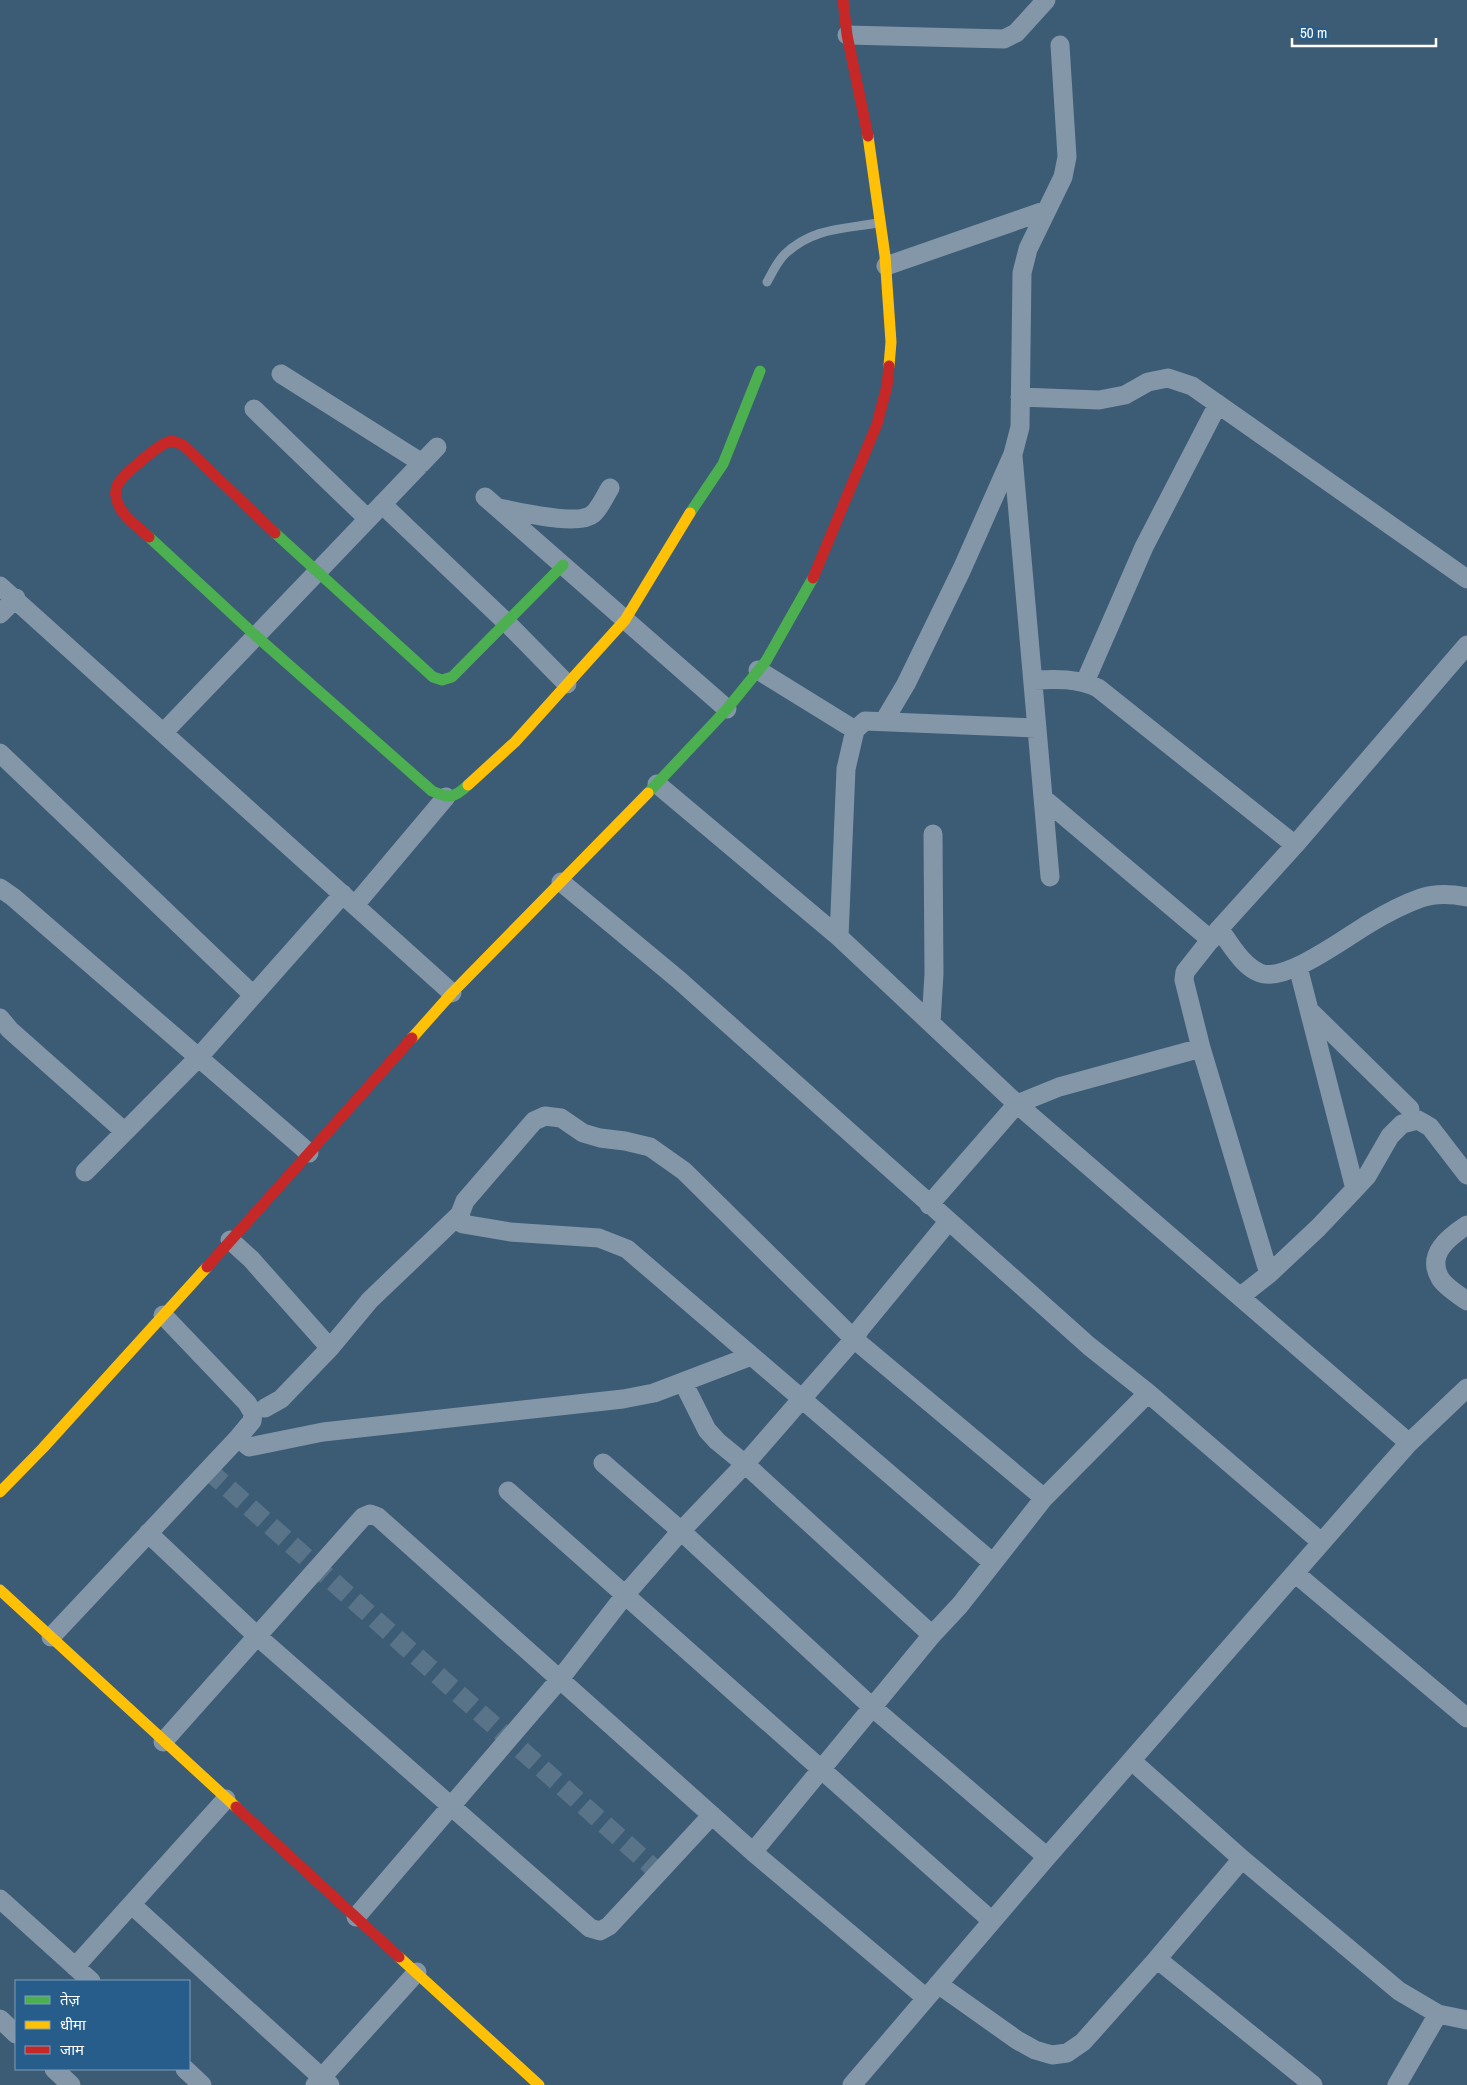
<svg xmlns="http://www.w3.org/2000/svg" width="1467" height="2085" viewBox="0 0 1467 2085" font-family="'Archivo Narrow','Noto Sans Devanagari',sans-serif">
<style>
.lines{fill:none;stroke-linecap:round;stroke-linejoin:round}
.street-tunnel{stroke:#597489;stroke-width:19;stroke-dasharray:19 9;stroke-linecap:butt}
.lane{stroke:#8397a8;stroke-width:9}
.street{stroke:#8397a8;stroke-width:19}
.fast{stroke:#4caf50;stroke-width:11}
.slow{stroke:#ffc107;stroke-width:11}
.jam{stroke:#c62828;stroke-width:11}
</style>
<rect width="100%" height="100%" fill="#3c5b74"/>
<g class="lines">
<path class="street-tunnel" d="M208,1470L658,1872"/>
<path class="lane" d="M767,282C772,273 777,262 784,255C811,228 843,229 878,223"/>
<path class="street" d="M847,35L1004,39L1016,33L1046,0
M886,266L1047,210
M281,374L422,463
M1020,397L1099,400L1125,395L1148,382L1168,378L1192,386L1467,579
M254,409L368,519
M1013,456L1050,877
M485,497L727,709
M382,504L506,622L567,684
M498,508C517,511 578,527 593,514C600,508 605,496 610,488
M0,586L452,993
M0,614L16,598
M758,670L855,730
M1033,680C1056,679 1077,678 1098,688L1295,845
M1085,682L1144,547L1218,404
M884,721L906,684L962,569L1013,454L1020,427L1022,273L1028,249L1063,177L1067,157L1060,45
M163,733L437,447
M0,753L253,995
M657,784L839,937L1017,1104L1409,1443
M1043,798L1211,940
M561,882L679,980L1089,1346L1148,1393L1321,1542
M0,888L13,897L309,1153
M355,905L446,797
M1219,929C1231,944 1242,966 1260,973C1286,983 1346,937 1370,923C1385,914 1404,904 1421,898C1436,893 1452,894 1467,897
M839,937L846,769L855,730L865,721L1036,728
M1298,967L1355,1189
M1310,1011L1410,1109
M0,1018L10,1030L125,1132
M931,1023L934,974L933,834
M85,1172L198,1058L343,894
M929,1205L1017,1104L1059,1087L1201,1048
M1467,1225C1449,1237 1426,1254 1440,1278C1445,1287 1459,1295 1467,1301
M230,1240L251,1259L330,1348
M1269,1274L1201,1048L1184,980L1185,972L1219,929L1295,845L1467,645
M1241,1296L1269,1274L1318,1228L1355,1189L1367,1176L1390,1136L1402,1124L1418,1120L1430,1127L1467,1175
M683,1382L707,1430L717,1441L745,1464L932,1635
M265,1408L281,1399L330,1348L370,1300L460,1214
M238,1438L249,1447L323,1432L623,1399L654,1393L751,1356
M603,1463L681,1531L872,1707L1047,1857
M508,1491L992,1921
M148,1533L257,1636L590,1928L600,1931L609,1926L712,1815
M993,1563L627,1249L599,1238L510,1232L463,1224L460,1214L465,1201L534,1121L545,1116L561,1118L583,1133L600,1138L625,1141L650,1147L684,1171L854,1339L1044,1498
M1296,1574L1467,1718
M51,1637L238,1438L252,1421L253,1413L247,1403L163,1315
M163,1742L363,1517L370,1514L378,1517L753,1852L926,1998
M1132,1761L1242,1859L1399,1991L1438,2014L1467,2020
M753,1852L932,1635L960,1605L1044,1498L1148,1393
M0,1899L91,1981
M132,1905L330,2085
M356,1917L560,1679L625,1595L681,1531L745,1464L854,1339L860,1329L948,1222
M1157,1959L1313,2085
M75,1967L226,1799
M938,1984L1017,2040L1035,2050L1052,2055L1067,2053L1083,2042L1157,1959L1242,1859
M0,2019L16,2034
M54,2069L71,2085
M185,2069L202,2085
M315,2085L417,1972
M852,2085L1047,1857L1377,1479L1409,1443L1467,1388
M1397,2085L1438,2014"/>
<path class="fast" d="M690,513L723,464L760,371
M275,533L433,677L442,680L452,677L563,565
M149,537L256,636L432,791C450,799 454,798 468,785
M648,793L727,709L766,661L813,578"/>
<path class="slow" d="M868,136L885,256L891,342L889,366
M468,785L515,742L625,620L690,513
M412,1038L452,993L648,793
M0,1492L43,1448L207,1267
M0,1590L236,1807
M399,1957L539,2085"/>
<path class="jam" d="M843,0L847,35L868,136
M149,537C137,526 118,514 116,496C115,492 116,488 118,484C124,474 157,446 168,442C173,440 178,443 183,445L275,533
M813,578L877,424L887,386L889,366
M207,1267L412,1038
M236,1807L399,1957"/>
</g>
<rect x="15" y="1980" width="175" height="90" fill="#265d8a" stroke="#7d9eb9"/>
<rect x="25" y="1996" width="25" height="8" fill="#4caf50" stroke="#7d9eb9"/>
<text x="60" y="2005" font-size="15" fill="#ffffff">तेज़</text>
<rect x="25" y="2021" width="25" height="8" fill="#ffc107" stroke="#7d9eb9"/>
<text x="60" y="2030" font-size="15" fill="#ffffff">धीमा</text>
<rect x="25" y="2046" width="25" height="8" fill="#c62828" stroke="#7d9eb9"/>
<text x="60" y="2055" font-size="15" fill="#ffffff">जाम</text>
<path d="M1292 38v8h144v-8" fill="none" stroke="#ffffff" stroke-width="2.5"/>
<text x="1300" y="38" font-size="15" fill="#ffffff" stroke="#265d8a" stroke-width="4" paint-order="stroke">50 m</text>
</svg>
